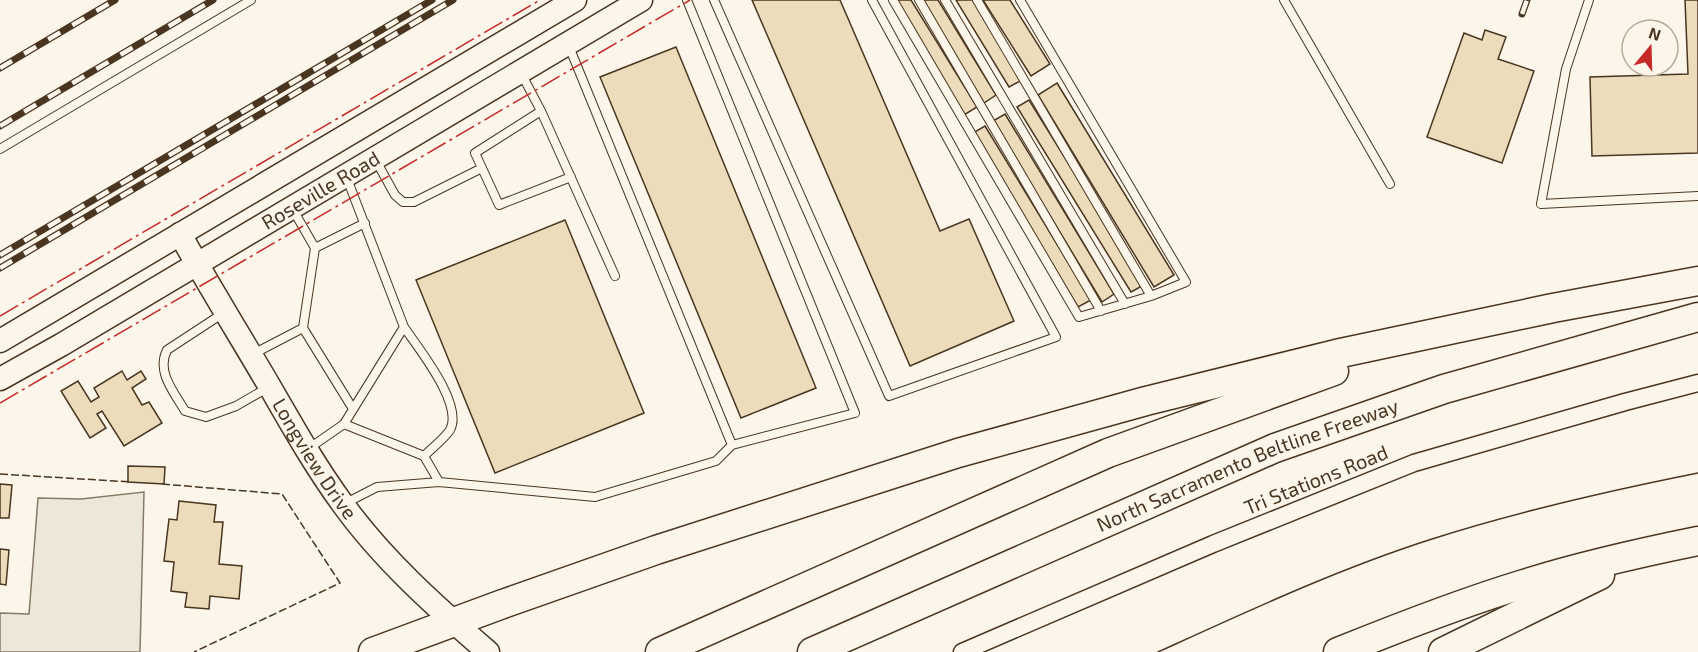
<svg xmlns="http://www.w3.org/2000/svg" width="1698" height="652" viewBox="0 0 1698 652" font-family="'Exo 2',sans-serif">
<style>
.parking{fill:#ede7d9;stroke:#887966;stroke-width:1.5}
.building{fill:#ecdcbc;stroke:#4a3520;stroke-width:1.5}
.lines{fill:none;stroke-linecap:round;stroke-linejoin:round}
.service-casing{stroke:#4a3520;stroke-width:10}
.minor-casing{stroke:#4a3520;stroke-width:19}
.secondary-casing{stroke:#4a3520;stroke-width:25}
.motorway-casing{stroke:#4a3520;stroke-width:31}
.service{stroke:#fbf6e9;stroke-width:8}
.minor{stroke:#fbf6e9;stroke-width:16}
.secondary{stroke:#fbf6e9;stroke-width:22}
.motorway{stroke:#fbf6e9;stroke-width:28}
.tram{stroke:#4a3520;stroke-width:1.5}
.rail-casing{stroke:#4a3520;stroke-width:7}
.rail{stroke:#fbf6e9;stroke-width:4.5;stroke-dasharray:14;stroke-linecap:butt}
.fence{stroke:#4a3520;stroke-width:1.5;stroke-dasharray:8 3;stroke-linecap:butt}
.power{stroke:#c62828;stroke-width:1.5;stroke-dasharray:21 4.5 3 4.5;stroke-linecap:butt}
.labels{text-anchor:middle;stroke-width:4.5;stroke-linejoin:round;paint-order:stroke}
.street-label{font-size:20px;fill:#4a3520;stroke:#fbf6e9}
</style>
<rect width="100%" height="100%" fill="#fbf6e9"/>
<path class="parking" d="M144,492L140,652H0V613L29,614L38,498L81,499Z"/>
<path class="building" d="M752,0H840L940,231L969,219L1014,321L910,366Z
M894,0H911L977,107L964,115Z
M921,0H938L996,95L984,103Z
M956,0H973L1022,80L1009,87Z
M983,0H1010L1050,64L1031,76Z
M1685,0H1698V153L1592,156L1590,77L1688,74Z
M1485,30L1506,37L1498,59L1534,71L1502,163L1427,137L1464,33L1482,40Z
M676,47L816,388L741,418L600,77Z
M1057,83L1174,275L1154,287L1038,95Z
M1029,100L1144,285L1131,292L1017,107Z
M1005,114L1114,294L1102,302L993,121Z
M985,126L1091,300L1078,307L973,133Z
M565,220L644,413L495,473L416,280Z
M122,371L127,380L141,371L146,379L132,388L142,405L149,402L162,423L124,446L102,411L97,414L106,428L90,438L61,391L78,381L91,402L99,397L94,388Z
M128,466L165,467L164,484L128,482Z
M0,484L12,485L9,518H0Z
M179,501L216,505L214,522H223L219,564L242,566L239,599L210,596L209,609L185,607L187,593L171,591L174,562L164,561L169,519L177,520Z
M0,549L9,550L6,585L0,584Z"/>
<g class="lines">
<defs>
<path id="service" d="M714,0L889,396L1056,337L872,0
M893,0L1079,317L1151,296L1186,282L1020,0
M919,0L1101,311
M945,0L1125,304
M977,0L1151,296
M1284,0L1390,184
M1589,0L1566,69L1541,204L1698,196
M568,44L732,445L855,413L687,0
M521,73L541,111L615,276
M541,111L475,153L499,205L571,177
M0,149L251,0
M375,159L395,195L403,202H414L482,168
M292,208L315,248L303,328L353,409
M315,248L365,223
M225,312L167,350C156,372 174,392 185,411L206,417L236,406L269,387
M404,327C418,348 464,404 450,430C444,439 432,448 424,456
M253,354L303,328
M344,424L424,456L439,482
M308,449L344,424L404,327L346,176
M344,504L377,487L439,482L595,497L716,461L732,445"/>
<path id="minor" d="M962,652L1213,544L1414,463L1625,402L1698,383"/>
<g id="secondary">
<path id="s1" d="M180,234C209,286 240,336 270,387C293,427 315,466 342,503C382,559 436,607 488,652"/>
<path d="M0,341L575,0"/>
<path id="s2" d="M0,379L61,345L641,0"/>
</g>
<g id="motorway">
<path d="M373,652L500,605L656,550L958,453L1146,401L1336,354L1553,308L1698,281"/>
<path d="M660,652L1108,453L1334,371"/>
<path id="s3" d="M812,652L1275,448L1444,389L1698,317"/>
<path d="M1338,652C1400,627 1461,603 1524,584C1581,566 1639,553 1698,541"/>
<path d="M1443,652L1600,575"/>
</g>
</defs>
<use href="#service" class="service-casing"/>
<use href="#minor" class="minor-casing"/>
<use href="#secondary" class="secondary-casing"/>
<use href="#motorway" class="motorway-casing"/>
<use href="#service" class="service"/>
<use href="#minor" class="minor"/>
<use href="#secondary" class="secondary"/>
<use href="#motorway" class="motorway"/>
<path class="tram" d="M1158,652C1248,611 1338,569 1432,539C1519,511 1608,491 1698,473"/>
<defs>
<path id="rail" d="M1522,14L1527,0
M0,68L115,0
M0,126L213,0
M0,255L432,0
M0,268L453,0"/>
</defs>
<use href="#rail" class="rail-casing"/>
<use href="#rail" class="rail"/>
<path class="fence" d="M0,474L132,482
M162,484L282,494L340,583L194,652"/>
<path class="power" d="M0,316L540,0
M0,403L690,0"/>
</g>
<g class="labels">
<g class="street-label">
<text dy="7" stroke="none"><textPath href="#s2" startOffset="372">Roseville Road</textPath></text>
<text dy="7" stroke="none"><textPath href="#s1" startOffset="262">Longview Drive</textPath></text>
<text dy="7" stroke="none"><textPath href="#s3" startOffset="474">North Sacramento Beltline Freeway</textPath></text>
<text transform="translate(1316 480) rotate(-22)" y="7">Tri Stations Road</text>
</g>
</g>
<g transform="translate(1650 48) rotate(19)"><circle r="28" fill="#fbf6e9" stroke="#b4a999" stroke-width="1.5"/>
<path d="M0-4.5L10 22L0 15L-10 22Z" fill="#c62828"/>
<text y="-9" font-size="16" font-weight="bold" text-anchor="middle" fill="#4a3520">N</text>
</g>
</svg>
